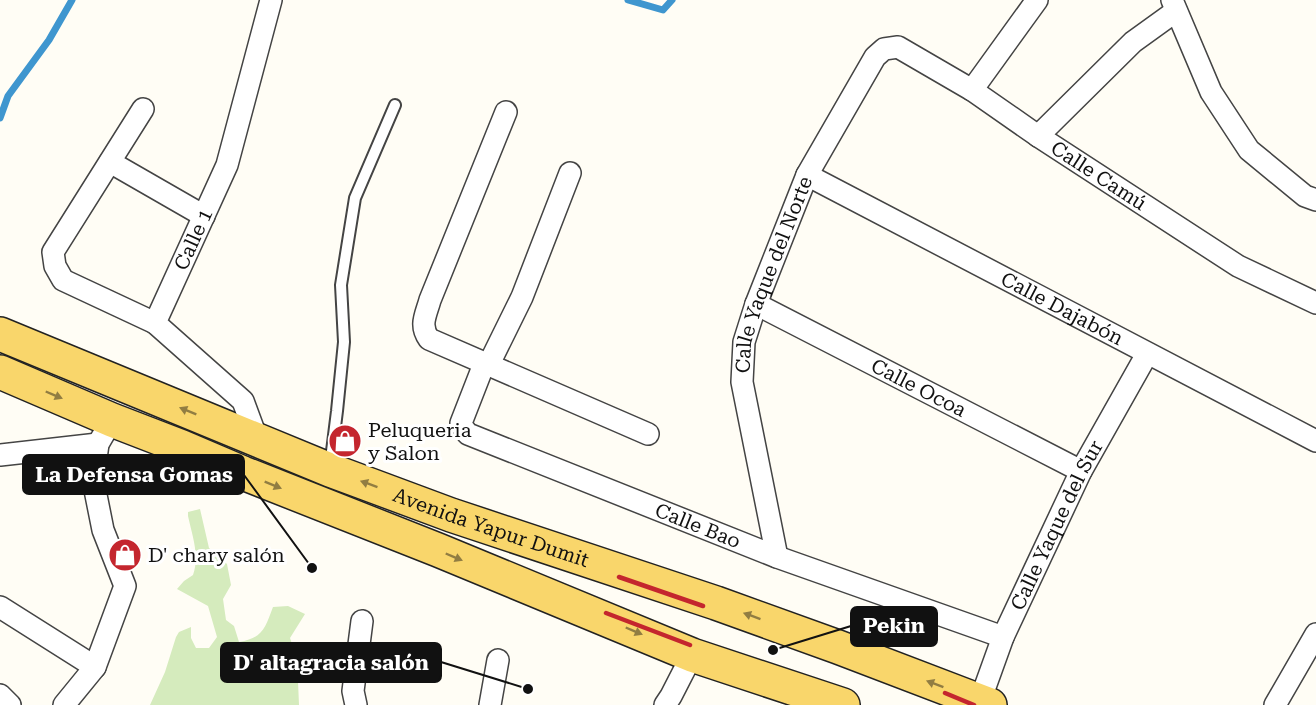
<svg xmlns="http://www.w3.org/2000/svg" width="1316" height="705" viewBox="0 0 1316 705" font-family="'Roboto Serif',serif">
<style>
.green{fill:#d5ebbd}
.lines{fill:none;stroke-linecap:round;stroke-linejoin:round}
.stream{stroke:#3f96cf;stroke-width:7}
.service-casing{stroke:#444;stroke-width:14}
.minor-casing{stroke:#444;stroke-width:24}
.primary-casing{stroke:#222;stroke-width:36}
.service{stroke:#fff;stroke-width:10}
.minor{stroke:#fff;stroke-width:21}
.primary{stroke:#f9d66b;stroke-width:33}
.rail{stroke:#c4262e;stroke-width:4.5}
.oneway{fill:#917d42}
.labels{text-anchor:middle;stroke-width:6;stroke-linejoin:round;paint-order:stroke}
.street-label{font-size:20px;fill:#111;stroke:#fff}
.poi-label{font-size:20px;fill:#111;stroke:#fff;text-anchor:start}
.leader{fill:none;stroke:#111;stroke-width:2}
.callout-dot{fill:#111;stroke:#fff;stroke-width:2}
.callout{fill:#111;stroke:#111;stroke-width:2}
.callout-label{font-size:21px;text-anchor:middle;font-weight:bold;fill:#fff}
</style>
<rect width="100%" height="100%" fill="#fffdf5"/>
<path class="green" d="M200,509L209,548L227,564L231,585L223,599L226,620L234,626L239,642C263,638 265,628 273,607L288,606L305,614L290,638L301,671L298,681L299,705H150L165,672L176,637L179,632L191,627V638L196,648H209L217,637L208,606L177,589L184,581L193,575C200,555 192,535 188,516V512Z"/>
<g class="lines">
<path class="stream" d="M628,0L663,10L672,0
M0,118L8,96L49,40L72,0"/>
<defs>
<path id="service" d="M330,467L337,411L344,342L341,285L355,198L395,105"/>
<g id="minor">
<path d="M1172,0L1211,92L1249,150L1305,196L1316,200"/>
<path d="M972,90L1037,0"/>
<path d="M143,109L53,252L55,266L63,280L155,323"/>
<path d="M506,112L430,300C426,315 419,325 429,339L648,434"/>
<path d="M1038,136L1133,42L1176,11"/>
<path d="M110,162L204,216"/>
<path id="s1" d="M807,175L1316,441"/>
<path id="s2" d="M756,304L1081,471"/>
<path id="s3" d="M484,364L461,423L463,428L468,434L777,557L1003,637"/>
<path d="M488,366L522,297L570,173"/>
<path id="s4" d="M257,439L243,401L155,323L227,165L271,0"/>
<path d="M0,455L98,444"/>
<path id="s5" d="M777,557L742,382L744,342L756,304L807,175L875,57L884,49L898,47L972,90L1038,136L1238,266L1316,303"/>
<path d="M0,607L95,667"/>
<path d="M0,695L10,705"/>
<path id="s6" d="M980,701L1003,637L1081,471L1147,354"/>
<path d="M64,705L95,667L125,586L103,530L93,480L98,444L112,420"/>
<path d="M356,705L353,691L362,621"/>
<path d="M490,705L498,660"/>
<path d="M665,705L671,696L692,655"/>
<path d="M1275,705L1316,634"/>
</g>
<g id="primary">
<path id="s7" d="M0,334L330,470L451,515L716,603L838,647L990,705"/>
<path d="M0,372L112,420L182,447L243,473L438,550L692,655L843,705"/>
</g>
</defs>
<use href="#service" class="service-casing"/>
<use href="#minor" class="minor-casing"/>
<use href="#primary" class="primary-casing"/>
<use href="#service" class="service"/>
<use href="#minor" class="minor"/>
<use href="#primary" class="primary"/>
<path class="rail" d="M619,577L703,606
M606,613L690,645
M945,693L974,705"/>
</g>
<defs><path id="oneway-solid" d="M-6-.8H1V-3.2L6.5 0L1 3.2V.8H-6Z" transform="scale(1.5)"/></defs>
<g class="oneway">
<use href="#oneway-solid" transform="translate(54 395) rotate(23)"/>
<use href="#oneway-solid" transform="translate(188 411) rotate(-158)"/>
<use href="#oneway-solid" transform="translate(369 484) rotate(-160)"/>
<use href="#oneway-solid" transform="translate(273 485) rotate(22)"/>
<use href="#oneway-solid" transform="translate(454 557) rotate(23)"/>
<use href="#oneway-solid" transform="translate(752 616) rotate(-160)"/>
<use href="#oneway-solid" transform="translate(634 631) rotate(23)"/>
<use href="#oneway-solid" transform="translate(935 684) rotate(-159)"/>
</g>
<defs>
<symbol id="shop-disc" viewBox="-11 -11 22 22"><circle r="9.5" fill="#c4262e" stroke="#fff"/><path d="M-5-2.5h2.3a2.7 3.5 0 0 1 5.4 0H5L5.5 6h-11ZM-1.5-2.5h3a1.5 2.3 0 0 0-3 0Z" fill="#fff"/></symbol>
</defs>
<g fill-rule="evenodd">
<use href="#shop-disc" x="326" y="422" width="38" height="38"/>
<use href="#shop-disc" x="106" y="536" width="38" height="38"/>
</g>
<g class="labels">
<g class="street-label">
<text dy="7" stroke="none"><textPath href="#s5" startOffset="798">Calle Camú</textPath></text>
<text dy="7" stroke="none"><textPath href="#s4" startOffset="250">Calle 1</textPath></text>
<text dy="7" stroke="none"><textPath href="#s5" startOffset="291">Calle Yaque del Norte</textPath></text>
<text dy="7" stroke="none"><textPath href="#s1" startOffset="288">Calle Dajabón</textPath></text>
<text dy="7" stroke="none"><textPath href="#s2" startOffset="183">Calle Ocoa</textPath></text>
<text dy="7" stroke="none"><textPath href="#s6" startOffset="192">Calle Yaque del Sur</textPath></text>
<text dy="7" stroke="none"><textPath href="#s3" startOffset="324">Calle Bao</textPath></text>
<text dy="7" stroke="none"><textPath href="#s7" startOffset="528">Avenida Yapur Dumit</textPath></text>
</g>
<g class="poi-label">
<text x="368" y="437">Peluqueria<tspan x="368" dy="23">y Salon</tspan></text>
<text x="148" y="562">D' chary salón</text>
</g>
</g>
<path class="leader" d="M312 568L244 475M773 650L851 626M528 689L441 662"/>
<g class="callout-dot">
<circle cx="312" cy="568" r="6"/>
<circle cx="773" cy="650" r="6"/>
<circle cx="528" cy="689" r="6"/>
</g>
<g class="callout">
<rect x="23" y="455" width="221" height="39" rx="6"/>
<rect x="851" y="607" width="86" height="39" rx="6"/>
<rect x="221" y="643" width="220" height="39" rx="6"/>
</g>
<g class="callout-label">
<text x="134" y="482">La Defensa Gomas</text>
<text x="894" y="633">Pekin</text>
<text x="331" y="670">D' altagracia salón</text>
</g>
</svg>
